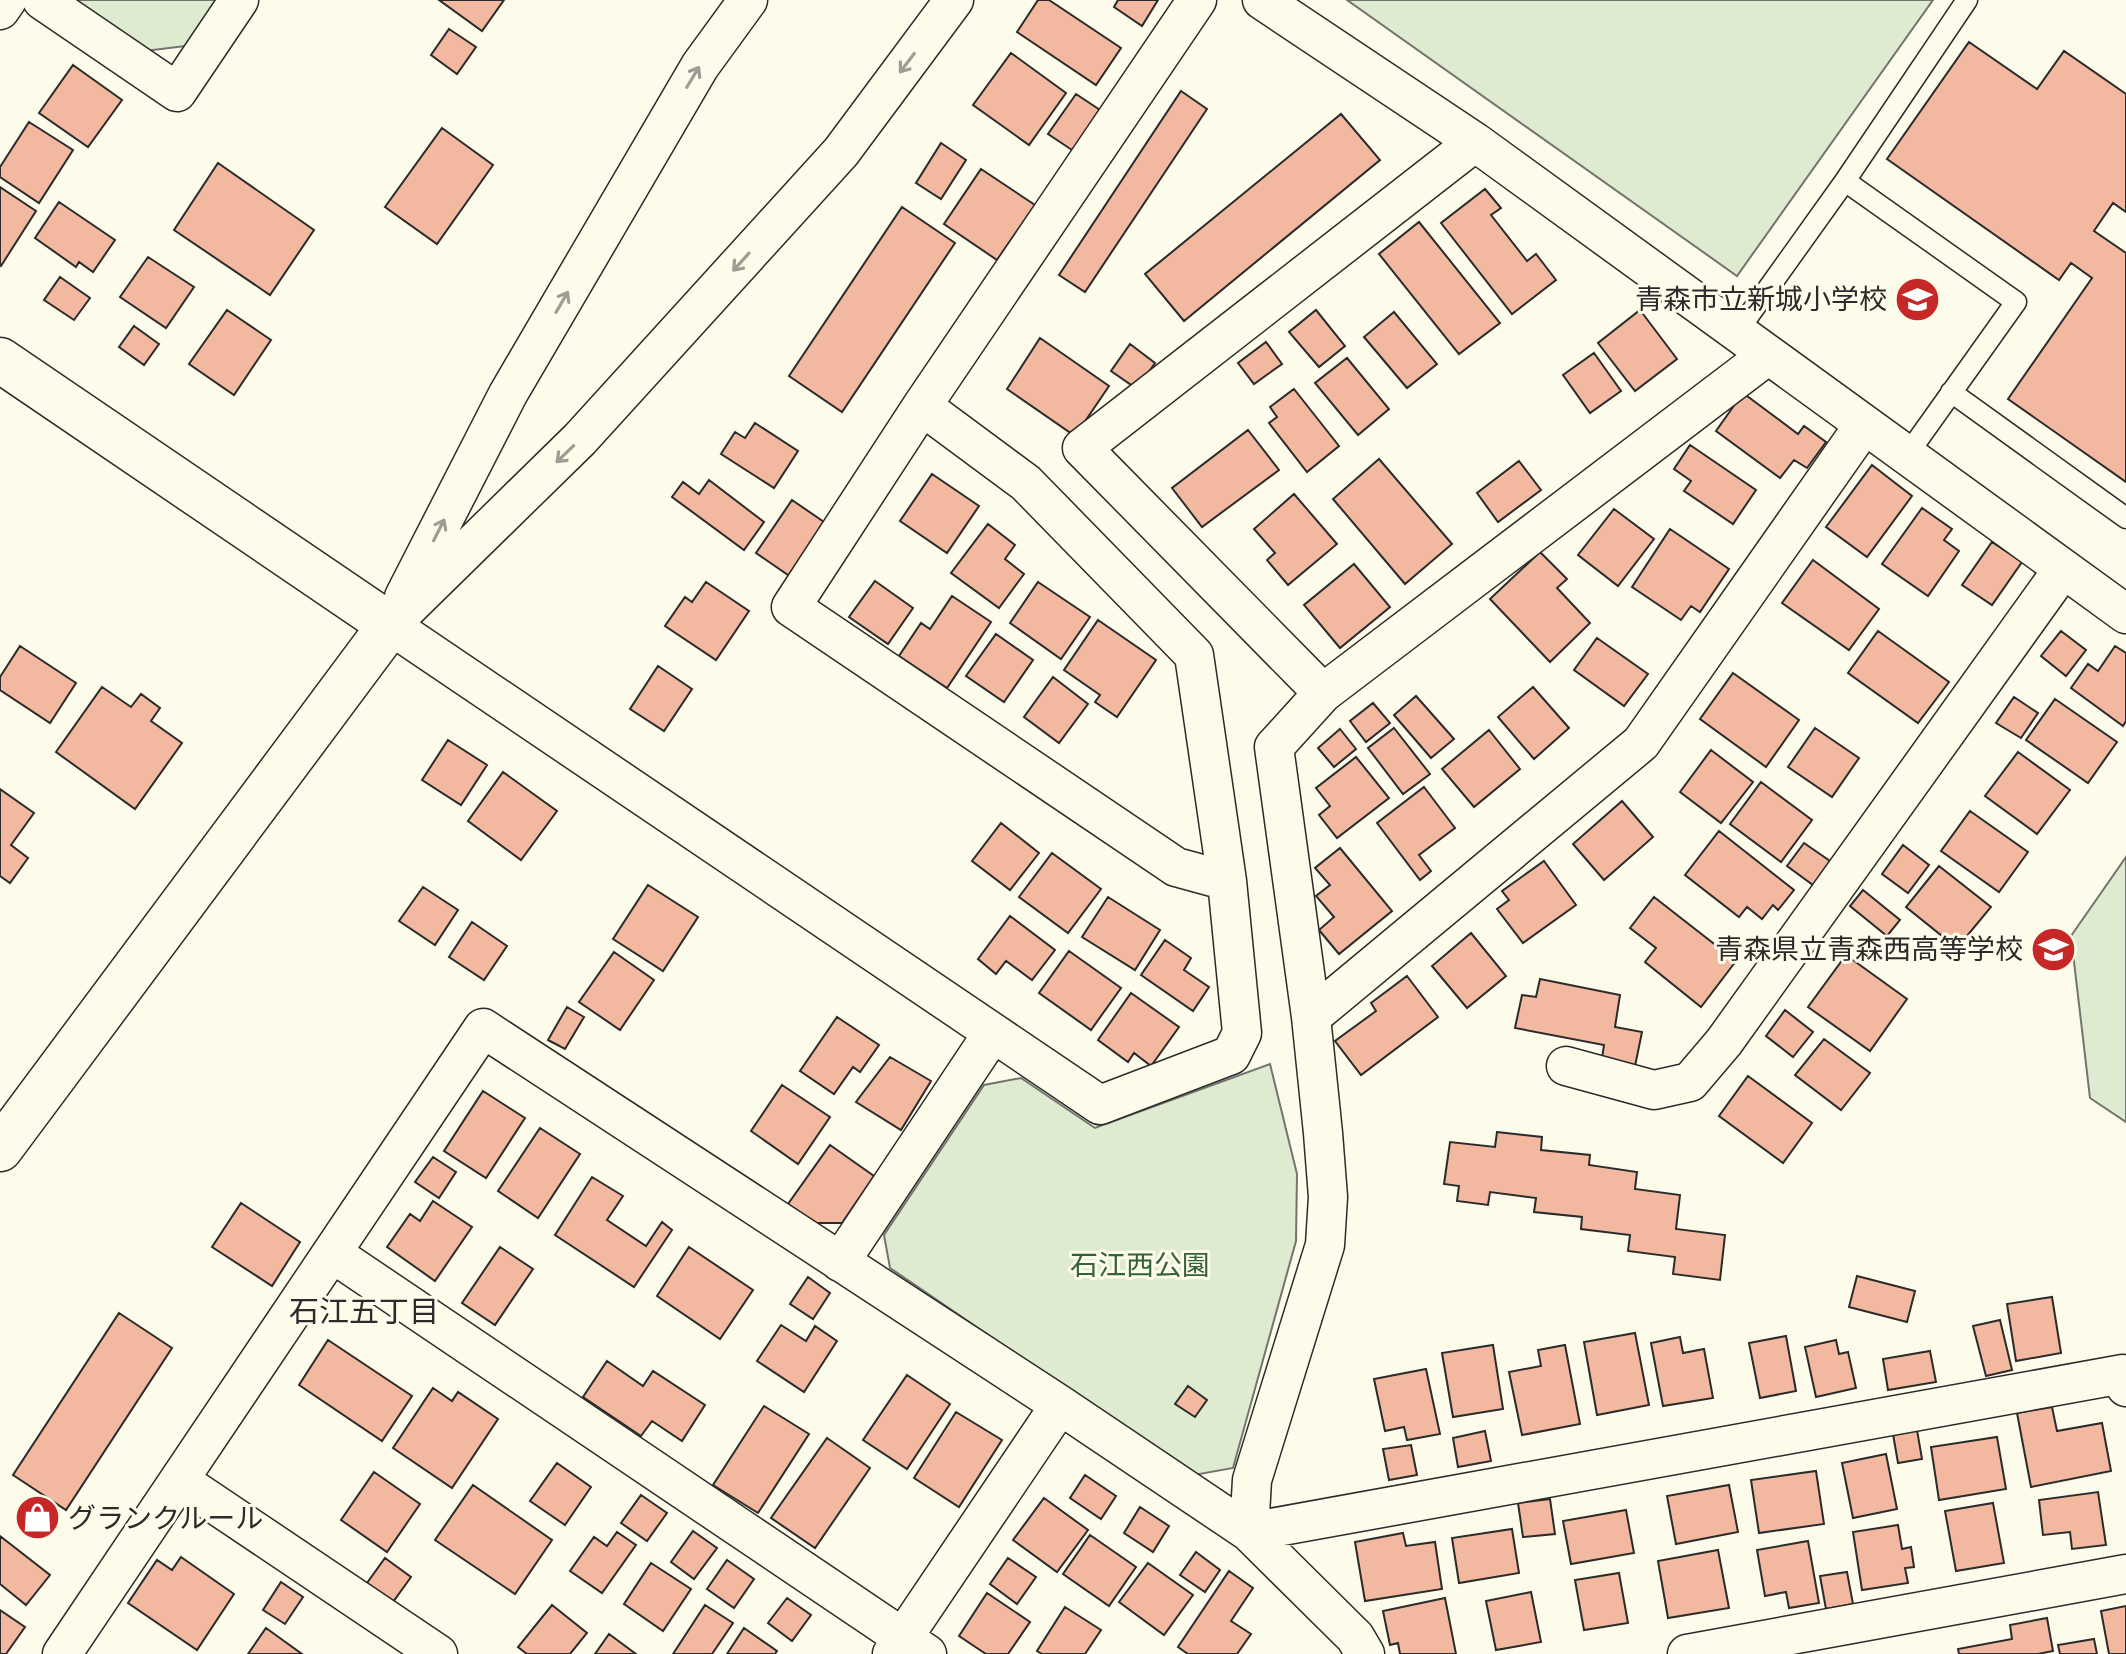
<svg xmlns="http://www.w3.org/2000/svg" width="2126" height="1654" viewBox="0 0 2126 1654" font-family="'Varela Round','Noto Sans JP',sans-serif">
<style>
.green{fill:#deebd1;stroke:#74746e;stroke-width:2}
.building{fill:#f2b8a0;stroke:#2b2b2b;stroke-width:2}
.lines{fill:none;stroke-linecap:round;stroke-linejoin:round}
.service-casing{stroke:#2b2b2b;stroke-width:23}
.minor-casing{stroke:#2b2b2b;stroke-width:41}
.tertiary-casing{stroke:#2b2b2b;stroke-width:47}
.service{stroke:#fdfbea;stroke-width:20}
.minor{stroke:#fdfbea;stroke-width:38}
.tertiary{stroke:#fdfbea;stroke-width:44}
.oneway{stroke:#9e9d94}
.labels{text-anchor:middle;stroke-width:6;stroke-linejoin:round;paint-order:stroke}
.poi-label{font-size:28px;fill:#2b2b2b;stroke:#fdfbea;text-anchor:end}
.park-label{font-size:28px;fill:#34623c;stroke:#fdfbea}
.neighbourhood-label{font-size:30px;fill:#2b2b2b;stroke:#fdfbea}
</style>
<rect width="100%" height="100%" fill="#fdfbea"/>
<path class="green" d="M69,0H216L185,46L145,51Z
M1347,0H1933L1737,276Z
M2126,857V1122L2090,1098L2071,936Z
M1270,1064L1297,1174L1296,1241L1233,1468L1194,1475L890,1268L884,1235L984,1085L1021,1078L1095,1128Z"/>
<path class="building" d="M439,0H504L482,31Z
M1038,0H1049L1121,48L1096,85L1017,32Z
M1118,0H1158L1142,26L1114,7Z
M449,29L476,47L457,74L431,55Z
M1969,42L2037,89L2064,51L2126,94V212L2113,203L2094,231L2126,253V482L2008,399L2092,278L2071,263L2059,280L1887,159Z
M1011,53L1066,93L1029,145L973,105Z
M73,65L122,100L88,147L39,113Z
M1181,91L1207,109L1085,292L1059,275Z
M1076,94L1103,112L1075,152L1048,134Z
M1341,114L1380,160L1184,321L1145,274Z
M29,122L73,150L39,203L0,177V167Z
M442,128L493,165L437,244L385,207Z
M941,143L966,160L941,199L916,183Z
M218,163L314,230L270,295L174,230Z
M981,169L1035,205L997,260L944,224Z
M0,187L36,211L1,266L0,265Z
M1485,189L1501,208L1491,215L1527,261L1536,254L1556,280L1512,314L1441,223Z
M59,202L115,240L93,272L79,262L76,267L35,238Z
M902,207L955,243L842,412L789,376Z
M1419,222L1500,323L1459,354L1379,254Z
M148,257L194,287L166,328L120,297Z
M60,277L90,298L74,320L44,300Z
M227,310L271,340L234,395L189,364Z
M1316,310L1345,346L1319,367L1289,332Z
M1640,310L1677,359L1635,391L1598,343Z
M1394,312L1437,364L1407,388L1364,337Z
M134,326L159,344L144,365L119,347Z
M1040,338L1109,386L1075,436L1007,389Z
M1266,342L1282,364L1254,384L1238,363Z
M1130,344L1155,363L1137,389L1111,371Z
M1594,353L1621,391L1590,413L1563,375Z
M1347,358L1389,409L1358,435L1315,383Z
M1294,389L1339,446L1307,472L1269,423L1277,417L1270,407Z
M1743,393L1798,434L1804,426L1826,442L1807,468L1794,460L1780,478L1716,431Z
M755,423L798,451L774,488L721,454L735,432L745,438Z
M1248,430L1279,470L1202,527L1172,488Z
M1690,445L1756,490L1733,524L1684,491L1691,481L1674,469Z
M1379,459L1452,544L1405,584L1333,499Z
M1519,461L1541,490L1498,522L1477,493Z
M1872,465L1912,496L1867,557L1826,527Z
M932,474L979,506L947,553L900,521Z
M709,480L764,522L744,550L672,497L683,482L699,494Z
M1294,494L1337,544L1288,585L1267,560L1275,553L1254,529Z
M792,500L827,524L791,577L756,553Z
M1922,508L1952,529L1944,540L1959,551L1928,596L1882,564Z
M1614,509L1654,539L1618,586L1578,555Z
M988,524L1015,545L1005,559L1024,574L999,608L951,573Z
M1670,529L1729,569L1700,612L1691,606L1681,620L1632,587Z
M1992,542L2022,562L1992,605L1962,585Z
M1540,552L1567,579L1557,588L1590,623L1550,662L1490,599Z
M1813,560L1879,609L1849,650L1782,603Z
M1354,564L1390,607L1340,648L1304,605Z
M875,581L913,608L888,644L849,617Z
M706,582L749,611L716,660L665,626L685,597L692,602Z
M1038,582L1090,617L1061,659L1010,623Z
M952,596L991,622L947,688L899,656L921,623L930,629Z
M1098,620L1156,660L1117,717L1095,702L1100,695L1064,670Z
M1878,631L1949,682L1918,723L1848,673Z
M2061,631L2086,650L2066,676L2041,656Z
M996,634L1033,660L1004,702L966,676Z
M1597,638L1648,674L1624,706L1574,670Z
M20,646L76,683L50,723L0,690V677Z
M2115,646L2126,653V721L2123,726L2071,688L2088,664L2098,671Z
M658,666L692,689L664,731L630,709Z
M1733,673L1799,720L1766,767L1700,719Z
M1053,677L1088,704L1059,743L1024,717Z
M102,687L131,707L141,694L160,708L151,721L182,743L135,809L56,752Z
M1533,687L1569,728L1534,759L1498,717Z
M1416,696L1454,739L1431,758L1394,715Z
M2014,697L2038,713L2021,738L1996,723Z
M2055,699L2117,742L2088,783L2026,740Z
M1373,703L1390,723L1366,742L1350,721Z
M1394,728L1430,774L1403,794L1368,748Z
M1815,728L1859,758L1832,797L1788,767Z
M1340,729L1356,749L1334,767L1318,748Z
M1489,730L1520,769L1474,807L1442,769Z
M448,740L487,765L461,805L422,780Z
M1711,750L1753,782L1721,823L1680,792Z
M2018,752L2070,790L2037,834L1985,796Z
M1356,757L1389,798L1337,838L1319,815L1330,806L1316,788Z
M503,772L557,811L521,860L468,821Z
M1761,782L1812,820L1781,862L1730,824Z
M1424,787L1455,828L1419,855L1431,871L1420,880L1377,823Z
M0,789L34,813L11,845L28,858L10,883L0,876Z
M1622,801L1653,837L1604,880L1573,844Z
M1970,811L2028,852L1999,892L1941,851Z
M1001,823L1039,853L1010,890L972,861Z
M1719,831L1794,890L1778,910L1773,905L1762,919L1747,907L1739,917L1685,875Z
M1804,843L1830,861L1813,885L1787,866Z
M1903,845L1929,865L1908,893L1882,874Z
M1340,848L1392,911L1339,954L1319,930L1334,917L1316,896L1330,885L1315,868Z
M1052,853L1101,889L1068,933L1019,897Z
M1544,861L1576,905L1523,943L1497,909L1509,900L1502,891Z
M1939,866L1991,907L1957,948L1906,907Z
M648,885L698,917L663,971L613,939Z
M423,887L458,910L435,945L399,921Z
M1863,890L1900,920L1887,936L1850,906Z
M1108,897L1160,930L1135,970L1082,937Z
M1654,897L1736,961L1701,1007L1645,962L1656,948L1630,928Z
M1010,916L1055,950L1032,980L1006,961L996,974L978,959Z
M472,922L507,946L484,980L449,957Z
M1471,933L1506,976L1467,1008L1432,966Z
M1165,940L1191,958L1184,970L1209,987L1193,1011L1141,975Z
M1069,951L1121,988L1091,1030L1039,993Z
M614,952L654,980L620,1030L579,1002Z
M1846,955L1907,999L1870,1051L1808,1007Z
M1407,976L1438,1017L1361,1075L1335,1041L1376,1011L1371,1003Z
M1540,979L1620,995L1615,1027L1642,1032L1634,1071L1601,1065L1604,1045L1515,1028L1522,995L1536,997Z
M1131,993L1179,1027L1151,1066L1134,1053L1128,1062L1098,1040Z
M567,1007L584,1017L565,1049L548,1040Z
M1785,1010L1813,1032L1793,1057L1766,1036Z
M837,1017L879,1045L860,1072L853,1067L834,1094L800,1071Z
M1824,1039L1870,1073L1841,1110L1795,1075Z
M890,1057L931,1081L901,1130L856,1102Z
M1748,1076L1812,1123L1783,1163L1719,1116Z
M782,1085L830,1117L798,1164L751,1131Z
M483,1091L525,1118L486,1178L444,1151Z
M540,1128L580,1154L538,1218L498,1191Z
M1497,1132L1542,1137L1541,1150L1590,1155L1589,1165L1637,1172L1635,1189L1680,1195L1676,1229L1725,1235L1720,1280L1673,1274L1675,1257L1628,1251L1630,1235L1581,1229L1582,1217L1534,1212L1536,1198L1490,1192L1488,1205L1457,1201L1459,1186L1444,1184L1450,1142L1495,1147Z
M830,1145L874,1176L842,1223H815L788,1204Z
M433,1157L456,1172L439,1198L415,1182Z
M592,1177L623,1196L607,1220L646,1246L662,1222L672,1230L634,1287L555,1235Z
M433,1201L472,1227L435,1281L387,1247L410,1214L420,1221Z
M241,1203L300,1242L272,1286L212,1247Z
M500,1247L533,1269L495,1325L462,1303Z
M689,1247L753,1290L720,1339L657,1296Z
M1857,1276L1915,1291L1907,1322L1849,1307Z
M808,1277L830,1293L813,1319L790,1304Z
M2052,1297L2061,1353L2016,1361L2007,1304Z
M119,1313L172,1348L66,1510L13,1475Z
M2000,1320L2012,1370L1986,1376L1973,1326Z
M781,1325L806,1341L815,1326L837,1341L804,1392L757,1361Z
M1635,1333L1649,1405L1597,1415L1584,1342Z
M1786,1336L1796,1391L1760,1398L1749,1343Z
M1680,1337L1683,1353L1704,1349L1713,1398L1663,1406L1651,1343Z
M328,1340L412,1396L382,1441L299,1385Z
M1836,1340L1839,1354L1848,1352L1856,1388L1816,1397L1805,1347Z
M1493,1345L1503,1409L1453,1417L1442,1353Z
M1565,1345L1580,1424L1522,1435L1509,1372L1541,1366L1538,1350Z
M1930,1351L1936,1382L1888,1390L1883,1359Z
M607,1361L643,1386L653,1371L705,1405L682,1441L652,1421L641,1436L583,1397Z
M1426,1369L1440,1434L1407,1440L1404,1427L1385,1431L1374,1379Z
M907,1375L950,1404L907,1469L863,1440Z
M1188,1386L1207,1400L1195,1417L1175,1404Z
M433,1388L452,1401L458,1392L498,1419L452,1488L393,1448Z
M764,1406L809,1434L758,1513L713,1485Z
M2052,1407L2057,1431L2102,1423L2111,1471L2031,1487L2017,1413Z
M956,1412L1002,1440L959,1507L914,1478Z
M1917,1430L1922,1459L1898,1463L1893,1434Z
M1485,1431L1491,1461L1458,1467L1453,1438Z
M1997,1437L2006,1489L1939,1500L1931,1447Z
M827,1438L870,1468L815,1548L771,1518Z
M1411,1445L1417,1475L1389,1480L1383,1449Z
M1886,1454L1897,1509L1853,1518L1842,1463Z
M557,1463L591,1487L565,1525L530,1501Z
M1816,1471L1824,1524L1759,1533L1751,1480Z
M374,1472L420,1504L387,1552L341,1520Z
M1085,1475L1116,1496L1101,1519L1070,1498Z
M473,1485L552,1540L515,1594L435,1540Z
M1729,1485L1738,1532L1676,1544L1667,1496Z
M2098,1492L2106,1545L2072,1549L2070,1532L2043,1535L2039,1500Z
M641,1495L667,1513L647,1541L621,1523Z
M1044,1498L1088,1530L1057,1572L1013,1540Z
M1550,1499L1555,1534L1523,1537L1518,1503Z
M1993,1503L2004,1563L1956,1571L1945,1511Z
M1140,1507L1169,1526L1153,1552L1124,1533Z
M1626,1510L1634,1553L1571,1564L1563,1521Z
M1898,1525L1902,1549L1911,1547L1914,1567L1905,1568L1908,1583L1862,1590L1853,1532Z
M1512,1529L1519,1573L1459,1583L1452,1538Z
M693,1531L717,1548L694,1579L671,1562Z
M617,1532L636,1545L602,1593L570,1571L594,1537L607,1546Z
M1403,1533L1406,1546L1435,1542L1442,1589L1365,1601L1355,1542Z
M1090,1535L1136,1567L1109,1606L1063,1574Z
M0,1536L50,1575L26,1605L0,1584Z
M1808,1541L1819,1603L1789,1608L1786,1592L1765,1596L1757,1550Z
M1718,1550L1729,1608L1668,1618L1658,1561Z
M1196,1552L1220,1570L1205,1592L1180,1575Z
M181,1557L234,1594L197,1650L128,1603L157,1560L172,1570Z
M385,1558L411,1577L393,1602L367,1583Z
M1008,1558L1036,1577L1017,1604L990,1584Z
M727,1560L754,1579L734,1608L707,1589Z
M651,1563L691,1589L663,1631L624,1604Z
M1148,1563L1193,1595L1164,1635L1119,1602Z
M1229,1571L1253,1588L1231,1621L1251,1634L1237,1654H1188L1178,1647Z
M1847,1572L1853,1604L1826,1609L1820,1576Z
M1619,1573L1628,1623L1584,1630L1575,1580Z
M281,1582L303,1597L285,1624L263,1610Z
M1531,1592L1541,1642L1496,1650L1486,1601Z
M987,1593L1030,1622L1008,1654H986L959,1636Z
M787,1598L811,1615L792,1641L768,1623Z
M1445,1598L1456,1654H1400L1398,1643L1390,1645L1383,1611Z
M552,1605L587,1633L570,1654H527L518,1647Z
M705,1605L733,1623L712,1654H673Z
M2126,1606V1654H2109L2101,1611Z
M1065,1607L1101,1630L1085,1654H1042L1037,1651Z
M0,1610L25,1627L6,1654H0Z
M2047,1618L2053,1651L2038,1654H1959L1958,1649L2012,1639L2010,1625Z
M266,1628L302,1654H248Z
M744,1628L777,1651L775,1654H727Z
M609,1634L636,1654H595Z
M2094,1639L2097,1654H2060L2058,1645Z"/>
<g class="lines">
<defs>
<path id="service" d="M1845,181L1967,0
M1737,332L1845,181L2016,302L1907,455
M1951,392L2126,518"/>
<path id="minor" d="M42,0L177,92L239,0
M1197,0L922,406L791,607L1176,867L1227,881
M1262,0L1475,142L2126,614
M0,10L7,0
M404,597L508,394L700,66L748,0
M390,625L1100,1105L1231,1055L1242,1033L1227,881L1194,655L1026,483L922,406
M390,625L580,439L841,152L954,0
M1323,693L1082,448L1475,142
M1311,1017L1641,743L1864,425
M1566,1066L1654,1090L1690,1082L1724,1042L2063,569
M332,1253L927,1654
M840,1262L992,1034
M179,1480L438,1654
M62,1654L483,1028L1060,1405L1249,1532L2123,1374L2126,1387
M892,1654L1060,1405
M1365,1654L1355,1637L1249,1532L1252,1480L1325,1245L1328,1197L1323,1133L1311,1017L1274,747L1323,693L1768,355
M1687,1654L2126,1574"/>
<path id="tertiary" d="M0,360L390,625L0,1149"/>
</defs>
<use href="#service" class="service-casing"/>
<use href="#minor" class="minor-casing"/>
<use href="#tertiary" class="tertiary-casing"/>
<use href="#service" class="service"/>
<use href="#minor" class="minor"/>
<use href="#tertiary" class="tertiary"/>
</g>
<defs><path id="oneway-shaft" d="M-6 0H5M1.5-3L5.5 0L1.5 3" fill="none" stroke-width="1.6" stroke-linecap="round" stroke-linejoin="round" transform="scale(2)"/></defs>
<g class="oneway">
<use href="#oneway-shaft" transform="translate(907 63) rotate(127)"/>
<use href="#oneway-shaft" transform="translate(693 77) rotate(-59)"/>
<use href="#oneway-shaft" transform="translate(741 262) rotate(132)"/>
<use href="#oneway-shaft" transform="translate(562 302) rotate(-60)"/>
<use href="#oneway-shaft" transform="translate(565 454) rotate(136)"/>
<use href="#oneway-shaft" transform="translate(439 530) rotate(-63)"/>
</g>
<defs>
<symbol id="school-disc" viewBox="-11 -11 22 22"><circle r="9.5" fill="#c62828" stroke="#fdfbea"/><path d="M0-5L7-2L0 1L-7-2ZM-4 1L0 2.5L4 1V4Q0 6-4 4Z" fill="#fff"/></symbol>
<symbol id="shop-disc" viewBox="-11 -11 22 22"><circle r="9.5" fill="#c62828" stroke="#fdfbea"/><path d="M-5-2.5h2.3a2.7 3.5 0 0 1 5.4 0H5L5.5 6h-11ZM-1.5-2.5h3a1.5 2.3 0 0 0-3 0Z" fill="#fff"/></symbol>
</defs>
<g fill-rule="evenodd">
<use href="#school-disc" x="1892" y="274" width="51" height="51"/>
<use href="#school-disc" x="2028" y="924" width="51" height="51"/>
<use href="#shop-disc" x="12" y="1492" width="51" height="51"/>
</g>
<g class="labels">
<g class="poi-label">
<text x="1887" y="309">青森市立新城小学校</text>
<text x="2023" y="959">青森県立青森西高等学校</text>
<text x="68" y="1528" text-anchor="start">グランクルール</text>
</g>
<g class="park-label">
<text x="1140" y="1275">石江西公園</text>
</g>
<g class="neighbourhood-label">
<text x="364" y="1322">石江五丁目</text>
</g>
</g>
</svg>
